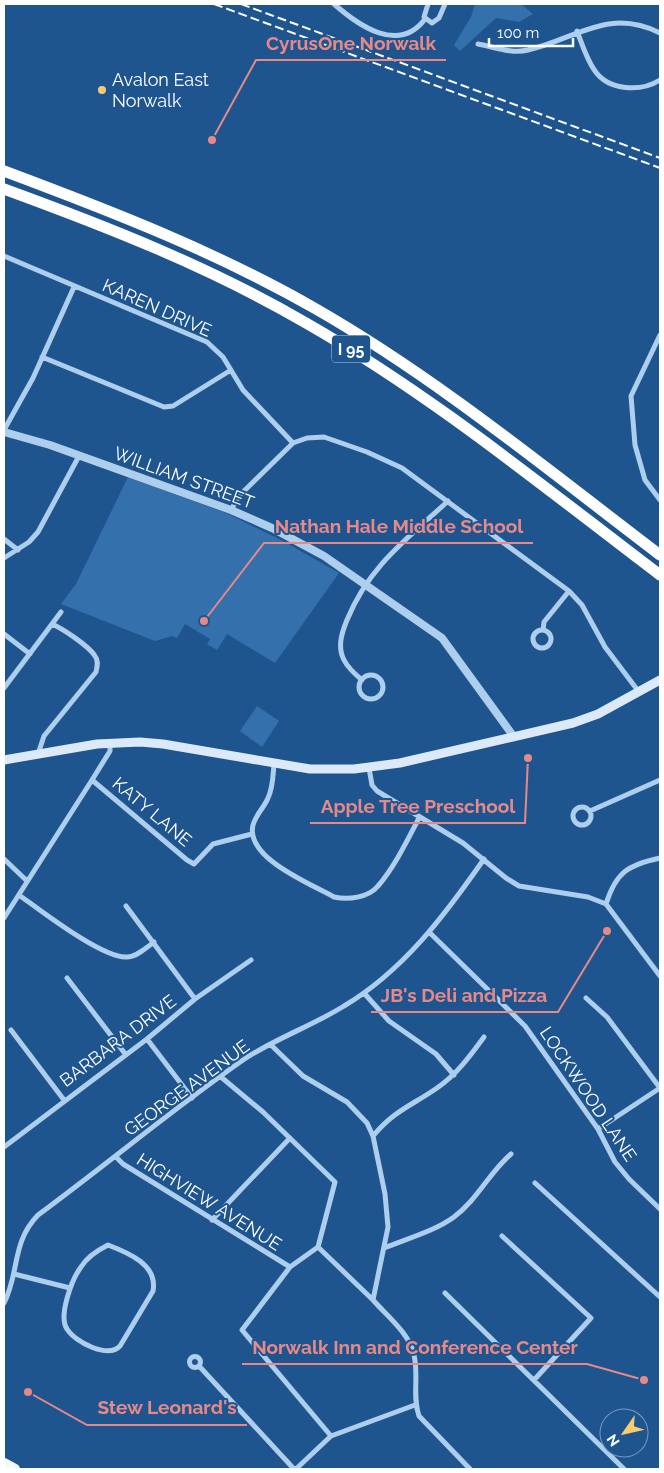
<svg xmlns="http://www.w3.org/2000/svg" width="664" height="1473" viewBox="0 0 664 1473" font-family="Raleway,sans-serif">
<style>
.green{fill:#3370ac}
.lines{fill:none;stroke-linecap:round;stroke-linejoin:round}
.minor{stroke:#aeceed;stroke-width:5}
.tertiary{stroke:#aeceed;stroke-width:8}
.secondary{stroke:#dbe9f9;stroke-width:9}
.primary{stroke:#f4f9ff;stroke-width:10}
.motorway{stroke:#fff;stroke-width:11}
.rail{stroke:#fff;stroke-width:2;stroke-dasharray:9 4;stroke-linecap:butt}
.poi-dot{fill:#fbcb6f;stroke:#1f558f;stroke-width:2}
.labels{text-anchor:middle;stroke-width:4;stroke-linejoin:round;paint-order:stroke}
.shield{fill:#1f558f;stroke:#bcccdd;stroke-width:1}
.shield-label{font-size:16px;font-weight:bold;fill:#fff}
.poi-label{font-size:18px;fill:#fff;stroke:#1f558f;text-anchor:start}
.street-label{font-size:18px;fill:#fff;stroke:#1f558f}
.leader{fill:none;stroke:#e88989;stroke-width:2}
.callout-dot{fill:#e88989;stroke:#1f558f;stroke-width:2}
.callout-label{font-size:19px;text-anchor:middle;font-weight:bold;fill:#e88989;stroke:#1f558f;stroke-width:4;stroke-linejoin:round;paint-order:stroke}
</style>
<rect width="100%" height="100%" fill="#1f558f"/>
<path class="green" d="M475,4H521L533,14L519,22L496,18L460,51L454,45L471,17Z
M128,477L226,513L283,541L339,573L275,663L227,634L217,650L207,644L210,639L185,624L177,638L172,636L155,641L61,604L76,584Z
M257,706L279,721L262,747L240,731Z"/>
<g class="lines">
<path class="minor" d="M334,4C359,26 399,54 425,19
M428,4L424,17L432,23L439,18L445,4
M577,31C582,44 587,60 595,71C609,91 641,92 660,80
M478,44C494,47 512,54 528,50C576,39 608,7 660,33
M4,256L207,342L223,357L243,390L293,443
M660,335L631,396L635,445L645,480L660,500
M42,357L164,407L173,406L231,370
M4,430L33,378L74,287
M231,510L239,496L293,443L307,438L324,437L367,452L402,468L569,591L582,605L605,647L639,692
M4,539L18,550
M4,558L29,542L38,532L79,456
M533 639a9 9 0 1 1 18 0a9 9 0 1 1-18 0Z
M543,630L544,622L569,591
M4,634L30,654
M359 687a12 12 0 1 1 24 0a12 12 0 1 1-24 0Z
M362,680C356,675 348,668 344,660C337,647 342,632 347,620C369,566 407,539 448,501
M4,688L61,612
M38,754L44,736L96,672C97,667 99,661 95,656C89,646 63,629 52,624
M274,764C273,775 273,788 268,798C264,808 256,814 253,825C245,858 311,884 334,897C348,900 368,898 378,886C394,868 408,839 419,818
M369,768L372,785L377,791L463,843L506,878L519,886L588,897L606,904L660,976
M92,780L187,860L194,864L213,844L252,834
M573 816a9 9 0 1 1 18 0a9 9 0 1 1-18 0Z
M590,811L660,780
M4,859L27,881
M19,895C40,910 103,959 127,957C136,957 146,948 154,942
M606,904C616,872 628,865 660,858
M126,906L195,999
M4,918L92,780L110,751V743
M429,932L525,1026L598,1129L615,1162L629,1179L660,1209
M67,978L126,1055
M364,993L389,1021L436,1054L454,1075
M586,998L607,1017L660,1088
M11,1030L64,1100
M147,1039L192,1098
M271,1045L303,1076L347,1102L367,1123L373,1136L385,1194L388,1227L373,1300C387,1316 410,1334 414,1355C419,1376 412,1396 419,1416L470,1469
M221,1077L263,1112L335,1182L318,1247L290,1267L242,1330L331,1436
M598,1129L660,1088
M373,1136C395,1110 411,1106 437,1088C457,1074 470,1056 484,1037
M4,1147L147,1039L195,999L251,960
M116,1157L123,1164L290,1267
M535,1183L660,1297
M212,1220L290,1138
M502,1236L591,1318L534,1380
M108,1245C129,1253 158,1265 153,1291L120,1346C108,1359 75,1342 67,1329C58,1316 72,1279 81,1267C87,1257 98,1250 108,1245Z
M318,1247L373,1300
M384,1248C406,1239 435,1231 454,1217C477,1200 489,1173 511,1154
M14,1274L70,1288
M445,1293L624,1469
M4,1303C20,1272 11,1243 38,1215C107,1164 173,1109 243,1060C274,1039 312,1026 344,1006C403,971 445,915 484,859
M189.5 1362a5.5 5.5 0 1 1 11 0a5.5 5.5 0 1 1-11 0Z
M199,1366L294,1469
M296,1469L331,1436L415,1405"/>
<path class="tertiary" d="M4,432L50,445L231,510L272,528L324,556L442,638L514,737"/>
<path class="secondary" d="M4,760L97,744L140,742L163,744L310,769H354L400,763L573,723L598,714L660,680"/>
<path class="primary" d="M4,1463L15,1469"/>
<path class="motorway" d="M4,171C111,211 217,252 316,309C438,379 548,470 660,555
M4,189C108,227 210,267 306,323C432,395 545,488 660,575"/>
<path class="rail" d="M214,4L660,168
M241,4L660,158"/>
</g>
<circle class="poi-dot" cx="102" cy="90" r="5"/>
<g class="labels">
<rect class="shield" x="332" y="335.5" width="38" height="27" rx="4"/>
<g class="shield-label">
<text x="351" y="355">I 95</text>
</g>
<g class="poi-label">
<text x="112" y="86">Avalon East<tspan x="112" dy="21">Norwalk</tspan></text>
</g>
<g class="street-label">
<text transform="translate(157 308) rotate(24)" y="6">KAREN DRIVE</text>
<text transform="translate(184 478) rotate(20)" y="6">WILLIAM STREET</text>
<text transform="translate(152 812) rotate(40)" y="6">KATY LANE</text>
<text transform="translate(118 1041) rotate(-37)" y="6">BARBARA DRIVE</text>
<text transform="translate(187 1088) rotate(-36)" y="6">GEORGE AVENUE</text>
<text transform="translate(588 1094) rotate(56)" y="6">LOCKWOOD LANE</text>
<text transform="translate(209 1202) rotate(32)" y="6">HIGHVIEW AVENUE</text>
</g>
</g>
<path class="leader" d="M212 140L256 60H446M204 621L264 543H533M528 758L525 823H310M607 931L558 1012H371M644 1380L587 1364H242M28 1392L87 1425H247"/>
<g class="callout-dot">
<circle cx="212" cy="140" r="5"/>
<circle cx="204" cy="621" r="5"/>
<circle cx="528" cy="758" r="5"/>
<circle cx="607" cy="931" r="5"/>
<circle cx="644" cy="1380" r="5"/>
<circle cx="28" cy="1392" r="5"/>
</g>
<g class="callout-label">
<text x="351" y="50">CyrusOne Norwalk</text>
<text x="399" y="533">Nathan Hale Middle School</text>
<text x="418" y="813">Apple Tree Preschool</text>
<text x="464" y="1002">JB's Deli and Pizza</text>
<text x="415" y="1354">Norwalk Inn and Conference Center</text>
<text x="167" y="1414">Stew Leonard's</text>
</g>
<rect width="664" height="1473" fill="none" stroke="#ffffff" stroke-width="10"/>
<g transform="translate(624 1433) rotate(236)"><circle r="24" fill="#1f558f" stroke="#7999bc"/>
<path d="M0-4L9 19L0 12L-9 19Z" fill="#fbcb6f"/>
<text y="-8" font-size="14" font-weight="bold" text-anchor="middle" fill="#ffffff">N</text>
</g>
<path d="M489 38v8h84v-8" fill="none" stroke="#ffffff" stroke-width="2.5"/>
<text x="497" y="38" font-size="15" fill="#ffffff" stroke="#1f558f" stroke-width="4" paint-order="stroke">100 m</text>
</svg>
